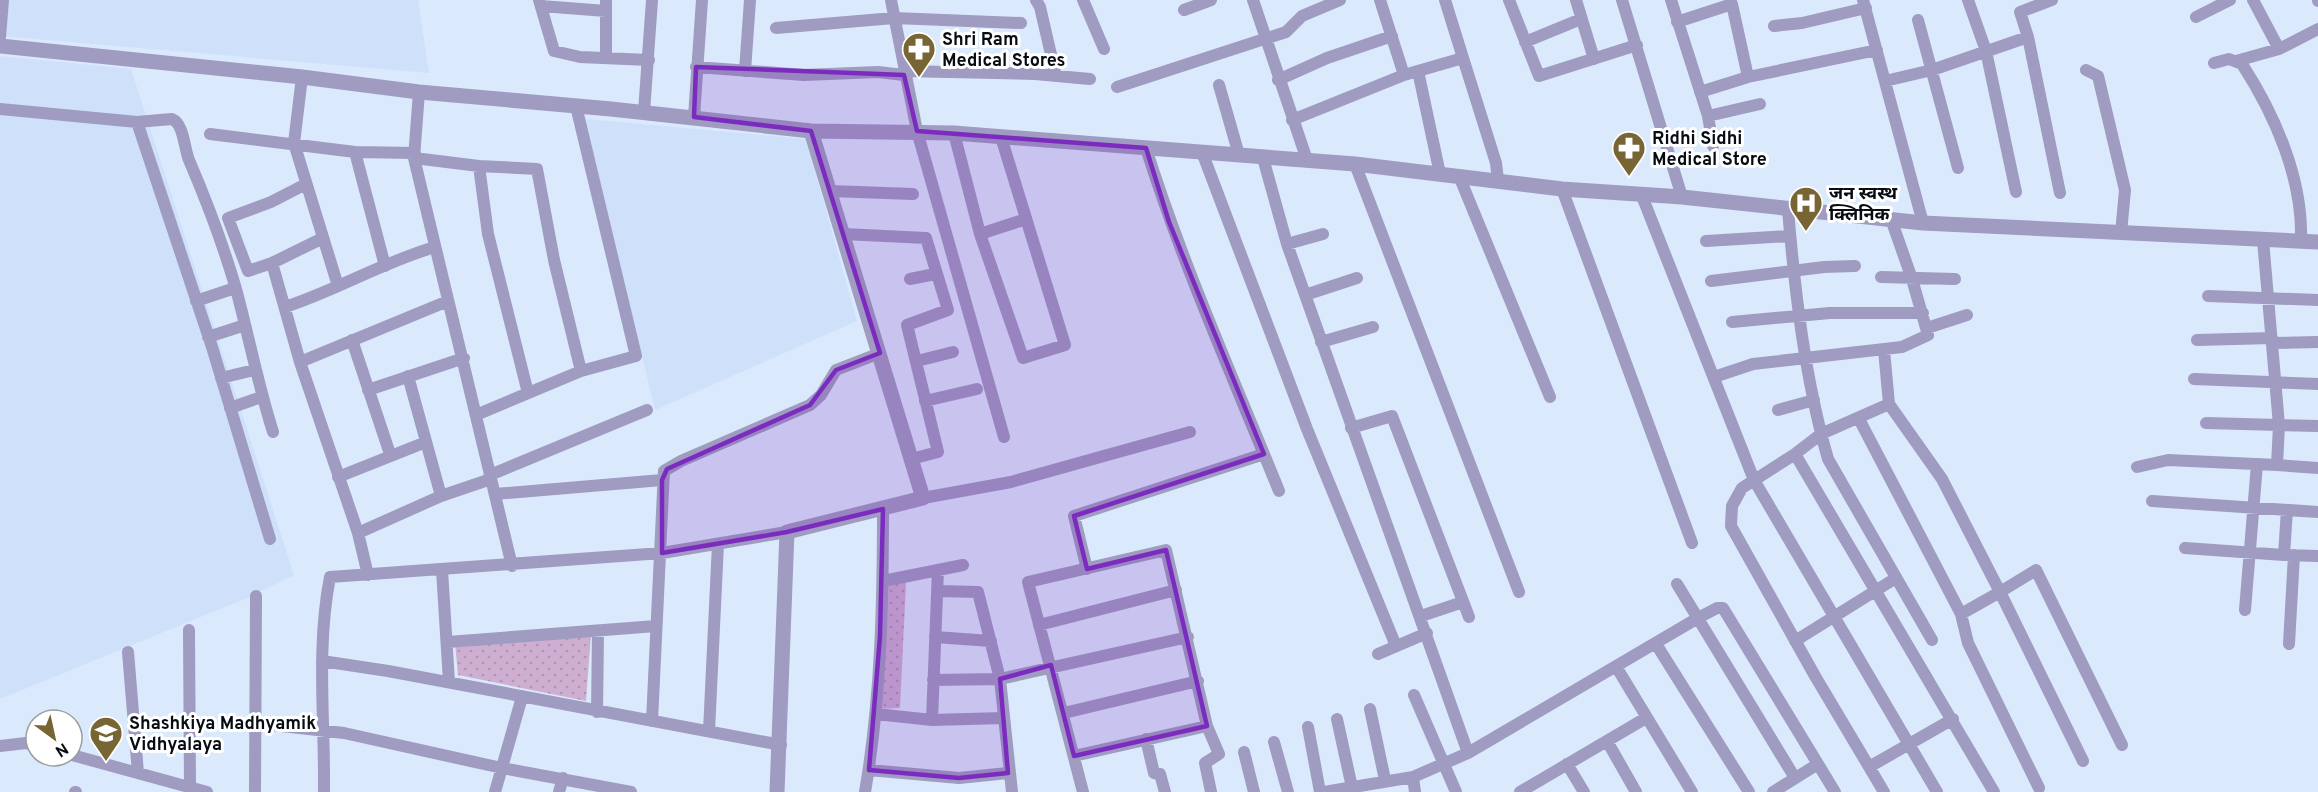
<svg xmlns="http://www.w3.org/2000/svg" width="2318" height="792" viewBox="0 0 2318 792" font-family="Overpass,'Noto Sans Devanagari',sans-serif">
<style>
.built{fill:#cee0fa}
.park{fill:url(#park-dots)}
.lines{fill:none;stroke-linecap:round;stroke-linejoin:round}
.minor{stroke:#9f9bc1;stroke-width:12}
.tertiary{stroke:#9f9bc1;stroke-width:15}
.marked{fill:#7b2cbf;fill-opacity:0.2;stroke:#7b2cbf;stroke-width:4.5;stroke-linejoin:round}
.labels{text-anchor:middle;stroke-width:6;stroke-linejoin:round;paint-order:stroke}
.poi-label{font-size:18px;font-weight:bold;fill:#070c12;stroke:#fff;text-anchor:start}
</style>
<defs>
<pattern id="park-dots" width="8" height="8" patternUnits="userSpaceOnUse" patternTransform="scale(1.5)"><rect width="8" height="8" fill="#ceafd1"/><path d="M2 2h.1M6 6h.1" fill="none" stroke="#af95b2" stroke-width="1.8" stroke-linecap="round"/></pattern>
</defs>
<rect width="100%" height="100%" fill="#dbe9fc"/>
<path class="built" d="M0,0H418L429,73L0,36Z
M0,56L131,69L294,575L247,598L0,699Z
M585,119L806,139L857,321L655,410Z"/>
<path class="park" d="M906,582L900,708L877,709L886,585Z
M591,634L586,701L458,675L455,643Z"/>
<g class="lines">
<path class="minor" d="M539,0L554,51L580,57L649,60
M891,0L917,131L1004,437
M1036,0L1040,7L1056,76
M1083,0L1104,49
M1253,0L1307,160
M1380,0L1404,75
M1509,0L1539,76L1637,45
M1576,0L1594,59
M1622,0L1682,197
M1671,0L1708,116L1713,146
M1863,0L1923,223
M1968,0L1986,51L2016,192
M2052,0L2020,12L2028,37L2060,193
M2253,0L2279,49
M2318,0V1
M541,6L606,11
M1184,10L1211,0
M2196,17L2230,0
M1918,20L1958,168
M1677,22L1732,4L1748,77
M1774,26L1802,23L1866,8
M776,28L894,18L1021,23
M0,37L3,0
M1525,42L1581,19
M606,58V0
M1463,58L1496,163L1498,180
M2236,61L2279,49L2318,29
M2214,63L2229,59L2242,64C2275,115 2303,179 2301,240
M696,67L804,75L878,72L904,75
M2086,70L2098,76L2125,190L2121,233
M745,71L750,0
M903,71L1035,74L1090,79
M1418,71L1440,174
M302,77L294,143L338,286
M1278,80L1327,58L1392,36
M1885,81L1932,70L2028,37
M1219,85L1239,155
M1117,87L1286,32L1302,16L1340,0
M419,92L414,158L512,566
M1700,92L1748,77L1877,50
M0,109L137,122L212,347L270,539
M644,112L652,0
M1708,116L1760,104
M694,117L702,0
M1292,120L1404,75L1463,58L1445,0
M137,122L172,119C184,124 184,148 189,160C207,202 223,244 236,289C249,337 258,385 273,432
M954,133L980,234L1023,358L1065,345L1001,137
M210,134L355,152L415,153
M1146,148C1183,266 1233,377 1279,491
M355,152L385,266
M1202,152L1307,429L1396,646
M414,158L479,166L537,169L554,260L581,371
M1263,158L1287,244L1468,753
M1355,164L1519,592
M479,166L488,234L528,393
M1459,176L1550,397
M306,184L271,202L228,218L248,271L272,263L323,238
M1562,189L1692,543
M830,191L913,194
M1642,196L1754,480L1937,792
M1788,210C1795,293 1805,379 1828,459L1932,640
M843,234L926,238L948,310L907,325L938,452L911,459
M980,234L1026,219
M1706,241L1790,236
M1287,244L1323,234
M272,263L300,362L358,533L368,575
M1881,277L1955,279
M910,279L935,274
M1711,281L1824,267L1855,266
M1305,295L1357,278
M2208,296L2318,300
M196,301L235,288
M285,307C337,290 383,262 435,247
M1732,322L1830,313H1923
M1927,328L1967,315
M208,337L245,325
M352,340L390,454
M2197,340L2272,338
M1321,342L1373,327
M2272,343L2318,342
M1884,350L1889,404L1942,479L2000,592L2036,570L2122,745
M917,361L953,352
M300,362L448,301
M408,376L441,496
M1714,377L1753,364L1902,347L1928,335L1912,279L1891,219
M221,378L254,370
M2194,379L2318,384
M368,390L464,358
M925,401L977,389
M230,408L261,397
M1778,410L1814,400
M476,415L581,371L636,356L576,106
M1859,419L1961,614
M2206,423L2318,426
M1351,428L1392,416L1469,617
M1795,454L1994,792
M2277,465L2318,468
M2137,467L2168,460L2277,465L2279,425L2263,240
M490,475L647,410
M338,477L426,442
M495,494L662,480
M923,498L1011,482L1190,432
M2152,501L2318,512
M2287,510L2284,555L2318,556
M358,533L441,496L491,479
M2185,548L2284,555
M1087,569L1074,516L1264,454
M442,570L449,682
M883,581L963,565
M1677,584L1795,778
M937,591L978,592L1000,679L1012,792
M2245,610L2257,464
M1421,616L1463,602
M1039,625L1176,590
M189,630L190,787
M935,637L991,641
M1795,641L1896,578
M448,642L656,626
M1656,644L1749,792
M2289,644L2294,555
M128,652L138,773
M1378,654L1427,633
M322,661L388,671L781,745
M1617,668L1692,792
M933,680L1000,679L1188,637
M1414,695L1456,792
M1370,709L1385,780
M597,712L598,632
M1064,713L1198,681
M876,714L932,720L1003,718
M1337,719L1353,792
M932,720L938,570
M652,721L664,471L681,461L810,405L821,395L836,370L880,353
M254,723L344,733L502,768L631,792
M1308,727L1320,792
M709,731L718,544
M1146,739L1154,773L1160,774L1165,792
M1607,741L1636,792
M1274,742L1288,792
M0,746L26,743L36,746
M1244,752L1254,792
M72,755L207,792
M1074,756L1207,726
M1567,764L1584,792
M1869,767L1953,719
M869,770L959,778L1008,773
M1413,777L1415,792
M2039,788L1968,643L1961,614L2000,592L2083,761
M75,792H76
M255,792L256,596
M324,792C325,721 316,648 330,577L662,553L787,532
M495,792L522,697
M559,792L563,778
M865,792C881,699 883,603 883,509
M1083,792L1028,582L1166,550L1207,726L1219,754L1205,763L1211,792
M1324,792L1413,777L1468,753L1698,618L1717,608H1723L1835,792
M1520,792L1646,718
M1773,792L1818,764
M1884,792L1815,676L1731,526L1732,506L1742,488L1795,454L1821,434L1889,404"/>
<path class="tertiary" d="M0,46L302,77L419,92L611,109L811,131L954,133L1355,164L1562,189L1682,197L1923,223L2318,242
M777,792L787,532L923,498L811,131"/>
</g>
<path class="marked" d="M696,67L904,75L917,131L1146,148L1169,222L1264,454L1074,516L1087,569L1166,550L1207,726L1074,756L1051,665L1000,679L1008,773L959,778L869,770L880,636L883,509L787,532L662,553V480L667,469L810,405L836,370L880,353L811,131L694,117Z"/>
<defs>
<symbol id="pharmacy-pin" viewBox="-11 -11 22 30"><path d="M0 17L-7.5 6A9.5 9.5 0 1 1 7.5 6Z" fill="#786534" stroke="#fff"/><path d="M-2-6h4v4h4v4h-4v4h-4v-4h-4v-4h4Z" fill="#fff"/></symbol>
<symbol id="hospital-pin" viewBox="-11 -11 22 30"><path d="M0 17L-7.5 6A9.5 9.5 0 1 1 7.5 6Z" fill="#786534" stroke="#fff"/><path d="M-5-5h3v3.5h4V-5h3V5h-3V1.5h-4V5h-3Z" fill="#fff"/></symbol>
<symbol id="school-pin" viewBox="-11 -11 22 30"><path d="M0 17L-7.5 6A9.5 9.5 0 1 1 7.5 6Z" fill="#786534" stroke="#fff"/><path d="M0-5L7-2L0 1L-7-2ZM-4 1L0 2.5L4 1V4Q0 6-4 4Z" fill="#fff"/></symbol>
</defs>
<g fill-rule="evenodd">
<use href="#pharmacy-pin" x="900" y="30" width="38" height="52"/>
<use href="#pharmacy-pin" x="1610" y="129" width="38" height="52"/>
<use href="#hospital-pin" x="1787" y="184" width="38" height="52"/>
<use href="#school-pin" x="87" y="714" width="38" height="52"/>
</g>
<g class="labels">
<g class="poi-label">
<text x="942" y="45">Shri Ram<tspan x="942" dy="21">Medical Stores</tspan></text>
<text x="1652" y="144">Ridhi Sidhi<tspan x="1652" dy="21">Medical Store</tspan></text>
<text x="1829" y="199">जन स्वस्थ<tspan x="1829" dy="21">क्लिनिक</tspan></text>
<text x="129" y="729">Shashkiya Madhyamik<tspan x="129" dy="21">Vidhyalaya</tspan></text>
</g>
</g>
<g transform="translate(54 738) rotate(147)"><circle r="28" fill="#ffffff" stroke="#9c9ea0" stroke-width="1.5"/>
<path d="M0-4.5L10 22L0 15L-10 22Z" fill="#786534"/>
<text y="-9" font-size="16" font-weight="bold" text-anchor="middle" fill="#070c12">N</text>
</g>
</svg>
